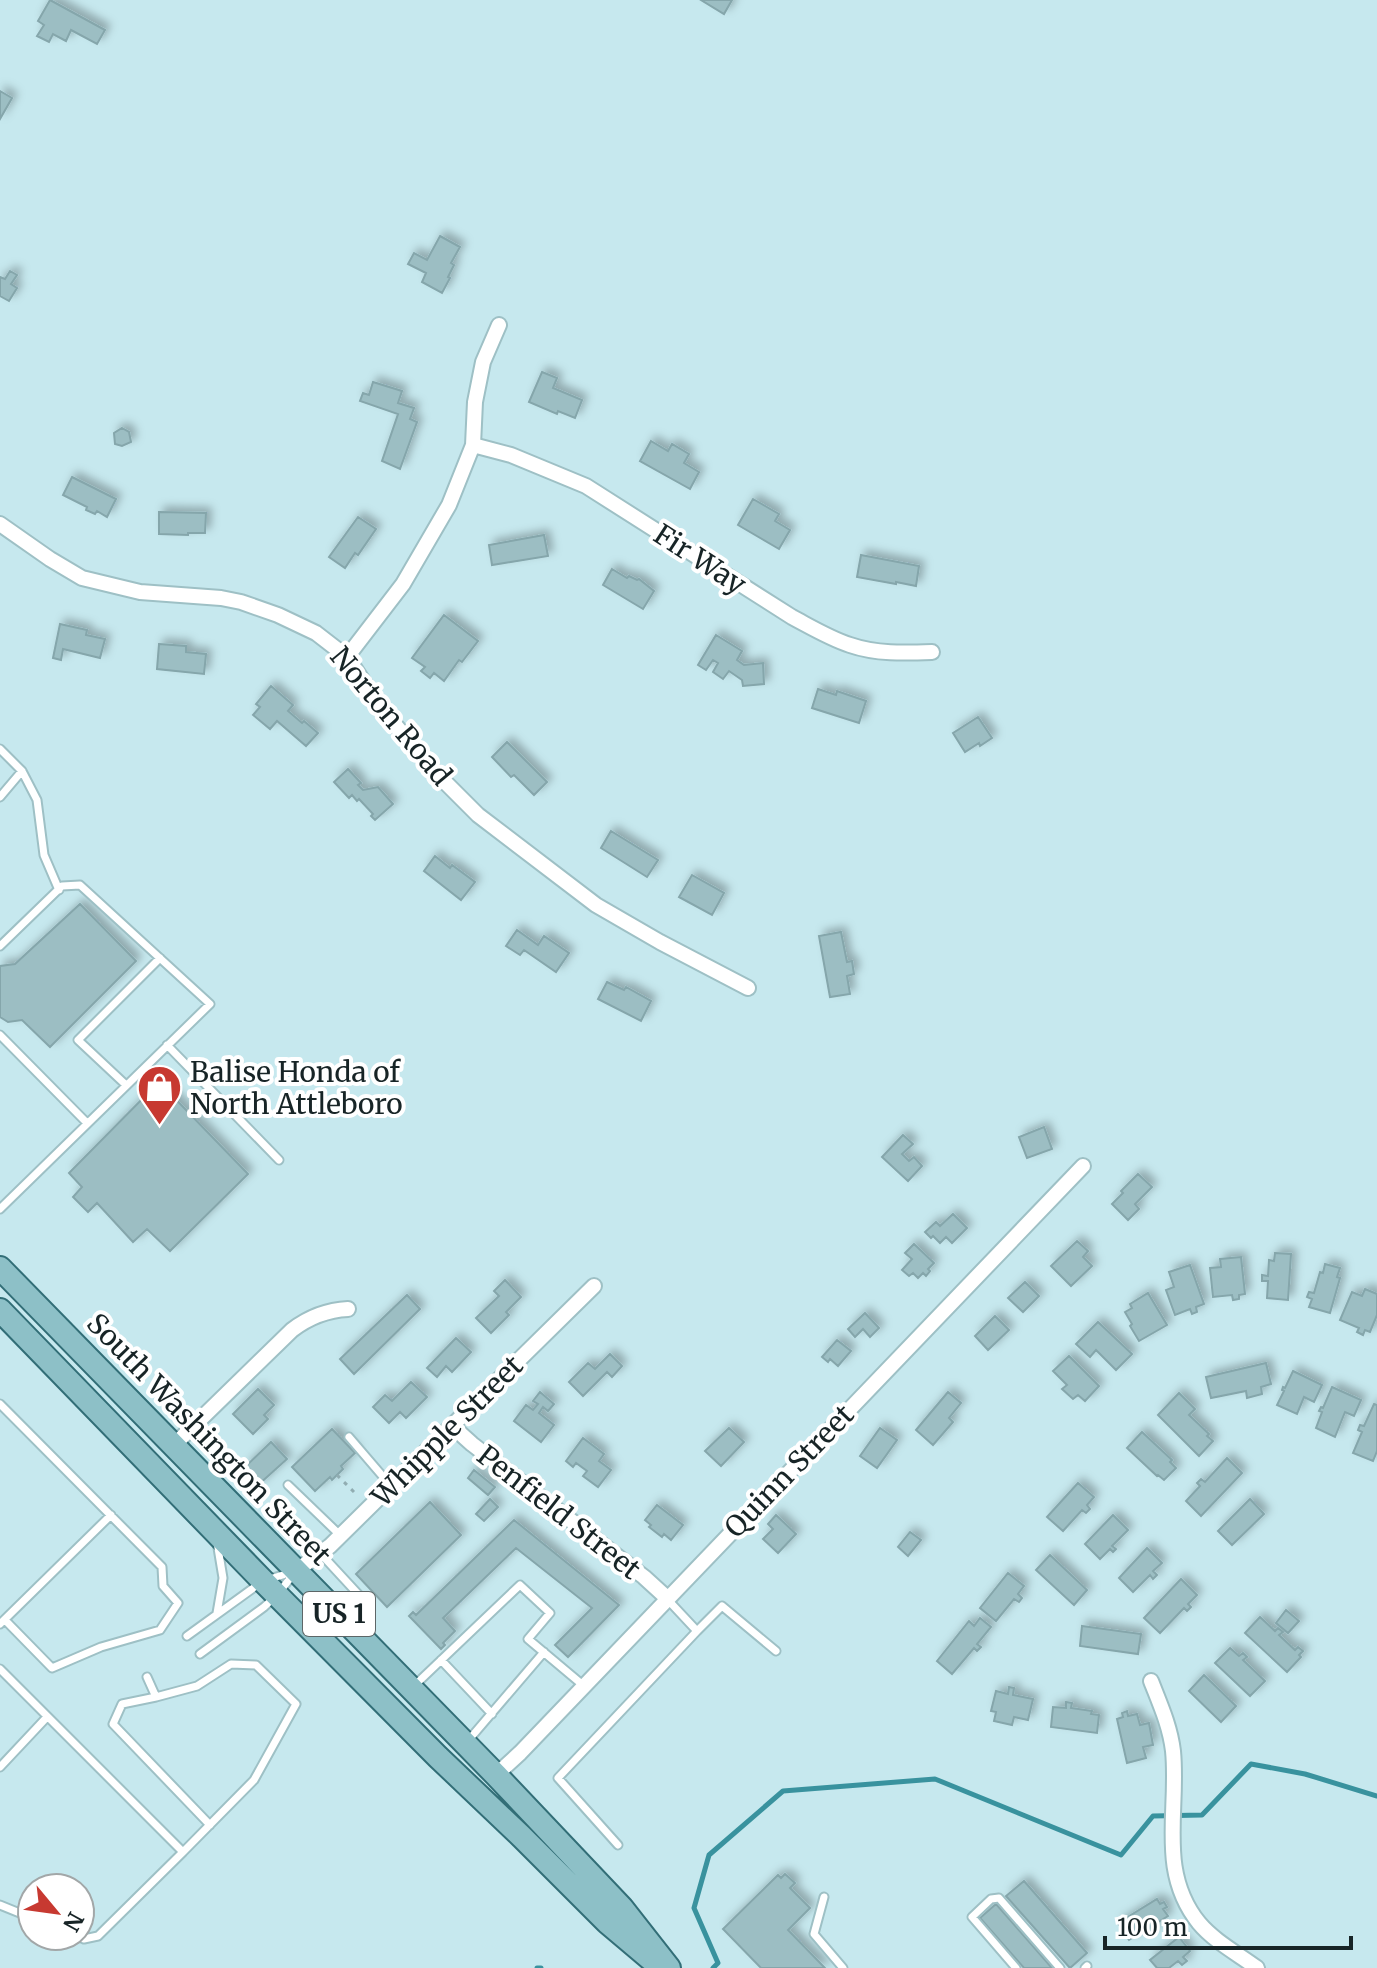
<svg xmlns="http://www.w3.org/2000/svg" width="1377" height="1968" viewBox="0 0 1377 1968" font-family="Merriweather,serif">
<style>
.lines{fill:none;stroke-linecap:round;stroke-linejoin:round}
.stream{stroke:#39929e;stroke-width:5}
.building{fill:#9cbec3;stroke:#85a6ab;stroke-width:2;filter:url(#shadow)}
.service-casing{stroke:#9ec0c5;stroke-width:11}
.minor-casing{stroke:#9ec0c5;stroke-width:18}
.primary-casing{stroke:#326e77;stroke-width:26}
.path{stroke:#91adb2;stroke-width:3;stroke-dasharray:4 6;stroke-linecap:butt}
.service{stroke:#fff;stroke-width:7}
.minor{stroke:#fff;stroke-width:14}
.primary{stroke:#8dc0c7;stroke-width:22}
.labels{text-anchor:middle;stroke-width:8;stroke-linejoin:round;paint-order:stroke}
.shield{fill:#fff;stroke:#5d6667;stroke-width:2}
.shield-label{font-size:26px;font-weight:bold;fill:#172426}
.street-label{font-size:28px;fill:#172426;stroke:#fff}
.poi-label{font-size:28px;fill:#172426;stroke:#fff;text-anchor:start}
</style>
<defs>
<filter id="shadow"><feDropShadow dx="5" dy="-5" stdDeviation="4" flood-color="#0004"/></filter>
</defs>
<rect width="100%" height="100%" fill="#c6e8ee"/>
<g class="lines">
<path class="stream" d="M537,1968H541
M713,1968L718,1963L694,1908L709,1855L783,1791L935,1779L1121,1855L1153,1816L1202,1815L1251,1764L1305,1774L1377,1796"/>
</g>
<path class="building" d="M50,0L105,30L97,44L71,30L66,41L53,34L49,42L37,36L44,25L38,21Z
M701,0H732L724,14Z
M0,91L12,98L0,119Z
M440,236L460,247L451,263L454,265L448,277L450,278L442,293L422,282L426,273L408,264L414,253L427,260Z
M10,271L17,275L11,284L17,288L9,301L0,296V277L5,279Z
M542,372L557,378L553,388L582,400L575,418L558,411L557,414L529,402Z
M373,382L402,391L398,403L414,408L410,419L417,422L400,469L382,461L398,414L360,401L363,393L369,395Z
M122,428L129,432L131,442L122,446L115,444L114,433Z
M651,441L668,451L672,444L689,454L684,463L699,472L690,489L640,461Z
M72,477L116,499L107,517L97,511L95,514L86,510L87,507L63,495Z
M753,499L779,514L775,521L790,530L779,549L738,525Z
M159,512L206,513L205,533H188V535L159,534Z
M358,517L376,529L358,555L355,553L345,568L329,557Z
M544,535L548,556L492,565L489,545Z
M861,555L919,566L916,586L896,582V584L857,577Z
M612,569L627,578L629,576L637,580L639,579L654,591L643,609L603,585Z
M444,615L478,641L462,662L459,660L444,681L434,673L430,678L421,671L425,667L412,658Z
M60,624L87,630L86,635L105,639L100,658L63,649L61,660L53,658Z
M716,635L742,651L737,660L744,665L763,663L764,684L743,686L742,680L729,671L723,679L713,672L718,663L713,660L706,670L698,665Z
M159,644L186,646V652L206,654L204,674L157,669Z
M271,686L293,705L288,711L302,723L304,721L318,733L306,746L277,721L270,729L253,715L260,707L256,704Z
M818,689L836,695L837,691L866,701L859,723L812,708Z
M978,717L992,738L980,746L979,743L965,752L953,733Z
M507,742L547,782L534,795L514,775L511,777L492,757Z
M348,769L361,783L358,785L363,790L378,787L393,804L375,820L371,816L373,814L359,799L357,801L352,795L349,798L334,782Z
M611,831L658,860L647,877L601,848Z
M435,856L450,868L452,865L475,882L461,900L424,871Z
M692,875L724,893L712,915L679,897Z
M80,904L136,961L50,1047L22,1020L8,1022L0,1017V966L15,964Z
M517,930L538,945L544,936L569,953L556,972L524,950L520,955L506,946Z
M841,932L847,962L852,961L854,974L847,976L850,994L830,997L819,936Z
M607,982L624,990L626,987L651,1001L641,1021L598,999Z
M159,1082L248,1174L170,1251L147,1229L133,1242L97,1203L88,1212L73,1197L82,1187L69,1173Z
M1044,1127L1052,1149L1027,1158L1019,1137Z
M903,1135L913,1144L902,1154L909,1161L914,1157L922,1166L908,1181L882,1157Z
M1138,1174L1152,1187L1135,1204L1139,1209L1128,1220L1112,1204L1123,1193L1121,1191Z
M953,1214L967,1228L952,1243L946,1237L940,1243L933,1236L931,1238L925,1232L936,1222L940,1226Z
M1077,1241L1088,1251L1083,1257L1092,1266L1071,1286L1051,1266Z
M914,1244L934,1263L928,1269L930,1271L926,1276L923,1273L918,1278L913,1273L909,1276L902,1270L912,1259L905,1253Z
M1275,1253L1291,1254L1288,1300L1267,1298L1268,1281H1262V1275L1268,1276L1269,1260L1274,1261Z
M1241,1257L1245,1294L1239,1295V1299L1233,1300L1232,1295L1213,1297L1210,1268L1221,1267L1220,1259Z
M1325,1264L1340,1268L1337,1277L1340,1278L1330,1313L1309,1307L1312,1299L1307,1297L1309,1292L1314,1293L1320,1272L1323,1273Z
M1190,1265L1204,1304L1196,1307L1197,1312L1192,1314L1190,1309L1175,1315L1166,1290L1174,1287L1169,1272Z
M505,1280L521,1297L506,1312L509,1315L491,1333L476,1318L499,1296L494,1291Z
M1025,1282L1039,1296L1023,1312L1008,1298Z
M1365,1289L1377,1294V1315L1370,1332L1365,1330L1363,1335L1357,1332L1359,1328L1340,1320L1352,1292L1362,1296Z
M1148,1293L1167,1325L1139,1341L1130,1326L1132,1324L1125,1312L1132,1308L1130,1304Z
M407,1295L420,1309L354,1374L340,1359Z
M865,1313L879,1328L870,1337L863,1329L855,1337L848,1329Z
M995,1316L1009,1330L988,1350L975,1336Z
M1098,1322L1132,1354L1116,1370L1096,1350L1090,1357L1076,1344Z
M456,1338L471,1352L452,1372L446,1366L437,1377L427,1368Z
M837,1340L851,1351L838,1366L830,1359L828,1362L822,1357Z
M610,1354L622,1366L612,1377L607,1372L583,1396L569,1382L588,1363L595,1369Z
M1069,1356L1099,1386L1085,1401L1078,1395L1073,1399L1062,1389L1067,1385L1053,1371Z
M1266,1363L1271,1384L1261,1387L1262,1394L1247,1398L1246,1391L1211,1398L1206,1377Z
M1293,1371L1322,1385L1314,1402L1304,1397L1297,1414L1277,1405L1284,1391L1282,1390L1283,1387L1285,1388Z
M411,1382L427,1397L406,1418L400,1412L389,1423L373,1407L385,1395L392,1401Z
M1332,1387L1361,1400L1354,1416L1345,1412L1335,1437L1316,1428L1322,1412L1319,1411L1321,1407L1323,1408Z
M258,1389L274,1405L264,1415L268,1419L253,1434L233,1414Z
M540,1392L554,1404L548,1411L543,1407L539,1413L554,1425L541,1442L514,1421L526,1405L533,1410L538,1404L533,1401Z
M948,1392L961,1403L949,1418L953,1422L933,1445L916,1430Z
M1179,1393L1195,1409L1189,1415L1209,1434L1207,1436L1213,1441L1199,1456L1158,1415Z
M1374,1404L1377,1405V1451L1373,1461L1353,1453L1362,1432L1358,1430L1360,1425L1364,1426Z
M729,1428L744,1442L721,1466L705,1451Z
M880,1428L897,1440L877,1468L860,1456Z
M332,1429L355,1453L341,1466L343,1469L332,1480L330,1477L315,1491L292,1467Z
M1142,1432L1172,1460L1170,1462L1176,1468L1164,1480L1158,1475L1157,1476L1127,1448Z
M583,1438L604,1454L599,1461L611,1470L598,1487L583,1476L587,1471L576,1463L573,1467L566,1461Z
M271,1442L287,1459L257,1486L249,1476L251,1474L245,1467Z
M1227,1458L1242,1473L1201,1516L1186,1501L1200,1486L1197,1483L1201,1479L1205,1482Z
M474,1470L495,1487L488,1495L468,1478Z
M1078,1483L1094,1497L1087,1505L1090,1509L1086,1513L1082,1510L1063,1531L1047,1517Z
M490,1499L498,1507L484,1521L476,1514Z
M1250,1499L1264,1514L1232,1545L1218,1531Z
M430,1502L461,1535L387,1607L356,1574Z
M657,1505L683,1525L671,1540L664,1534L662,1537L649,1527L651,1525L645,1520Z
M776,1515L796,1534L778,1553L763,1539L773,1529L768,1524Z
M1113,1515L1128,1530L1112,1546L1116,1549L1113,1552L1110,1549L1100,1559L1085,1544Z
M514,1520L619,1605L568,1657L555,1645L592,1608L516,1548L443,1618L455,1631L443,1643L445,1645L441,1649L409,1616L413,1612L416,1615Z
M910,1532L921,1540L908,1556L898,1547Z
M1147,1548L1162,1563L1153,1571L1157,1575L1153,1579L1150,1575L1133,1592L1119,1578Z
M1050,1555L1087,1590L1074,1605L1036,1570Z
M1008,1573L1024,1586L1018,1594L1022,1598L1019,1602L1014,1599L996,1621L980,1608Z
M1181,1579L1197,1595L1188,1604L1191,1607L1187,1611L1184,1608L1160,1633L1144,1618Z
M1286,1610L1299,1621L1288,1633L1276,1623Z
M1260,1617L1275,1631L1278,1628L1283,1632L1279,1635L1295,1650L1298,1647L1303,1651L1299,1655L1301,1657L1287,1672L1245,1633Z
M980,1618L991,1627L977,1644L981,1647L977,1651L974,1648L952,1674L937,1661L969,1621L974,1626Z
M1082,1626L1141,1634L1138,1654L1080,1646Z
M1230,1648L1239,1656L1243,1653L1247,1657L1243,1660L1265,1681L1250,1696L1215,1663Z
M1204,1675L1236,1706L1221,1722L1189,1691Z
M1009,1687L1014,1688L1013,1695L1033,1699L1028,1720L1014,1717L1012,1725L994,1721L996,1712L991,1711L996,1691L1008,1694Z
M1066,1702L1072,1703L1071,1708L1092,1711L1091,1714L1099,1715L1097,1733L1051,1727L1053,1707L1066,1708Z
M1127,1711L1128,1716L1137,1714L1140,1725L1149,1723L1153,1745L1143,1747L1146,1758L1127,1763L1117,1719L1123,1717L1122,1713Z
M785,1874L795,1883L790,1888L810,1908L788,1930L825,1968H761L723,1929L778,1875L781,1878Z
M1024,1881L1087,1953L1070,1968L1006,1896Z
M1157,1899L1160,1904L1164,1902L1167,1907L1163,1909L1168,1916L1152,1926L1155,1931L1150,1934L1147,1929L1129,1940L1118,1923Z
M996,1904L1052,1968H1024L980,1918Z
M1179,1937L1190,1951L1183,1957L1187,1961L1182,1965L1178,1961L1169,1968H1157L1150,1960Z"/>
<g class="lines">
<defs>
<path id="service" d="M0,749L22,771L37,800L44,855L59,890
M0,797L22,771
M0,946L62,886L80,885L210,1004L0,1209
M0,1035L87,1123
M167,1045L279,1160
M126,1085L78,1040L160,958
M0,1404L162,1567L163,1586L178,1603L160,1630L101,1647L52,1668L5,1620
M349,1437L391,1486
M288,1485L341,1536
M321,1554L370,1607L351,1624
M668,1600L697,1631L722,1606L776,1651
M217,1613L223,1578L217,1542
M0,1624L111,1515
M187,1636L263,1581L296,1571L277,1595L264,1607L200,1654
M441,1660L492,1714
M0,1669L183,1852L254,1780L296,1704L256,1665L231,1664L197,1686L156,1697L147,1677
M415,1685L520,1585L550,1613L528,1639L584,1686
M156,1697L122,1704L113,1724L210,1825
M467,1742L544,1652
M0,1767L47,1717
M618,1845L558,1778L697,1631
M824,1897L814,1934L843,1968
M0,1905L32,1918
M78,1936L84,1939L98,1936L183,1852
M1016,1968L972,1917L991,1899L999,1898L1060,1968
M1085,1968L1087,1966"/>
<path id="minor" d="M473,445L511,455L586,486L792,617C811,627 829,638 850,645C876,654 904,653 932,652
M0,524L50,559L82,578L140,592L221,598L241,602L278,615L316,633L347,657L380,707L434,771L478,815L596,905L660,942L748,988
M347,657L403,584L449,505L473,445L475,402L483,362L499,325
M452,1426L472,1444L644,1577L667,1598
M173,1446L292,1330C309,1317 327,1310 348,1309
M296,1571L330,1546L594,1286
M1151,1681C1160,1704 1170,1726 1173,1751C1179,1811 1157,1871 1199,1923C1214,1941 1238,1954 1257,1968
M496,1775L520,1753L1083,1166"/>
<path id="primary" d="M0,1268L496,1775L622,1908L669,1968
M0,1310L263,1581L438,1757L522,1837L607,1922L659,1966"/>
</defs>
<use href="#service" class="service-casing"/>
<use href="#minor" class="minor-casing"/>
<use href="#primary" class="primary-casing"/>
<path class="path" d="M337,1475L358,1496"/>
<use href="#service" class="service"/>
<use href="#minor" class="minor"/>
<use href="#primary" class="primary"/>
</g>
<defs>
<symbol id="shop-pin" viewBox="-11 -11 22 30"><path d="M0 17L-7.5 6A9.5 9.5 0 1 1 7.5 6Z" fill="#c73931" stroke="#fff"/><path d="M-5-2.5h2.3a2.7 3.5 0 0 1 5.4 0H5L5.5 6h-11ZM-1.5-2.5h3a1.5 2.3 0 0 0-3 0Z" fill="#fff"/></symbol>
</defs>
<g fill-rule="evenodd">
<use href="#shop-pin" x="134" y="1062" width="51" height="69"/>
</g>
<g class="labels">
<rect class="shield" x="303" y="1592" width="72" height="44" rx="6"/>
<g class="shield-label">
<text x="339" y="1623">US 1</text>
</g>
<g class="street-label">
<text transform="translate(700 559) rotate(33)" y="10">Fir Way</text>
<text transform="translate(391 716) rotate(50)" y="10">Norton Road</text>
<text transform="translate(447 1431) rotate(-45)" y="10">Whipple Street</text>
<text transform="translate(209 1439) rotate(46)" y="10">South Washington Street</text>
<text transform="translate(789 1471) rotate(-46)" y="10">Quinn Street</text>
<text transform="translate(559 1512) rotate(38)" y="10">Penfield Street</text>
</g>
<g class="poi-label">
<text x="190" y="1082">Balise Honda of<tspan x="190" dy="32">North Attleboro</tspan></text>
</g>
</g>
<g transform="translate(56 1912) rotate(119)"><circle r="38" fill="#ffffff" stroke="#a2a7a8" stroke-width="2"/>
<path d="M0-6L14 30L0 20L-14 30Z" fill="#c73931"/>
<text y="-12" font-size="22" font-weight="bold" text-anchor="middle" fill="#172426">N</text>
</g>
<path d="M1105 1936v12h246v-12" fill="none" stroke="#172426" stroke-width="4"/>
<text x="1117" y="1936" font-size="24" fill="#172426" stroke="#ffffff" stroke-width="6" paint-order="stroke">100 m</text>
</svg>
